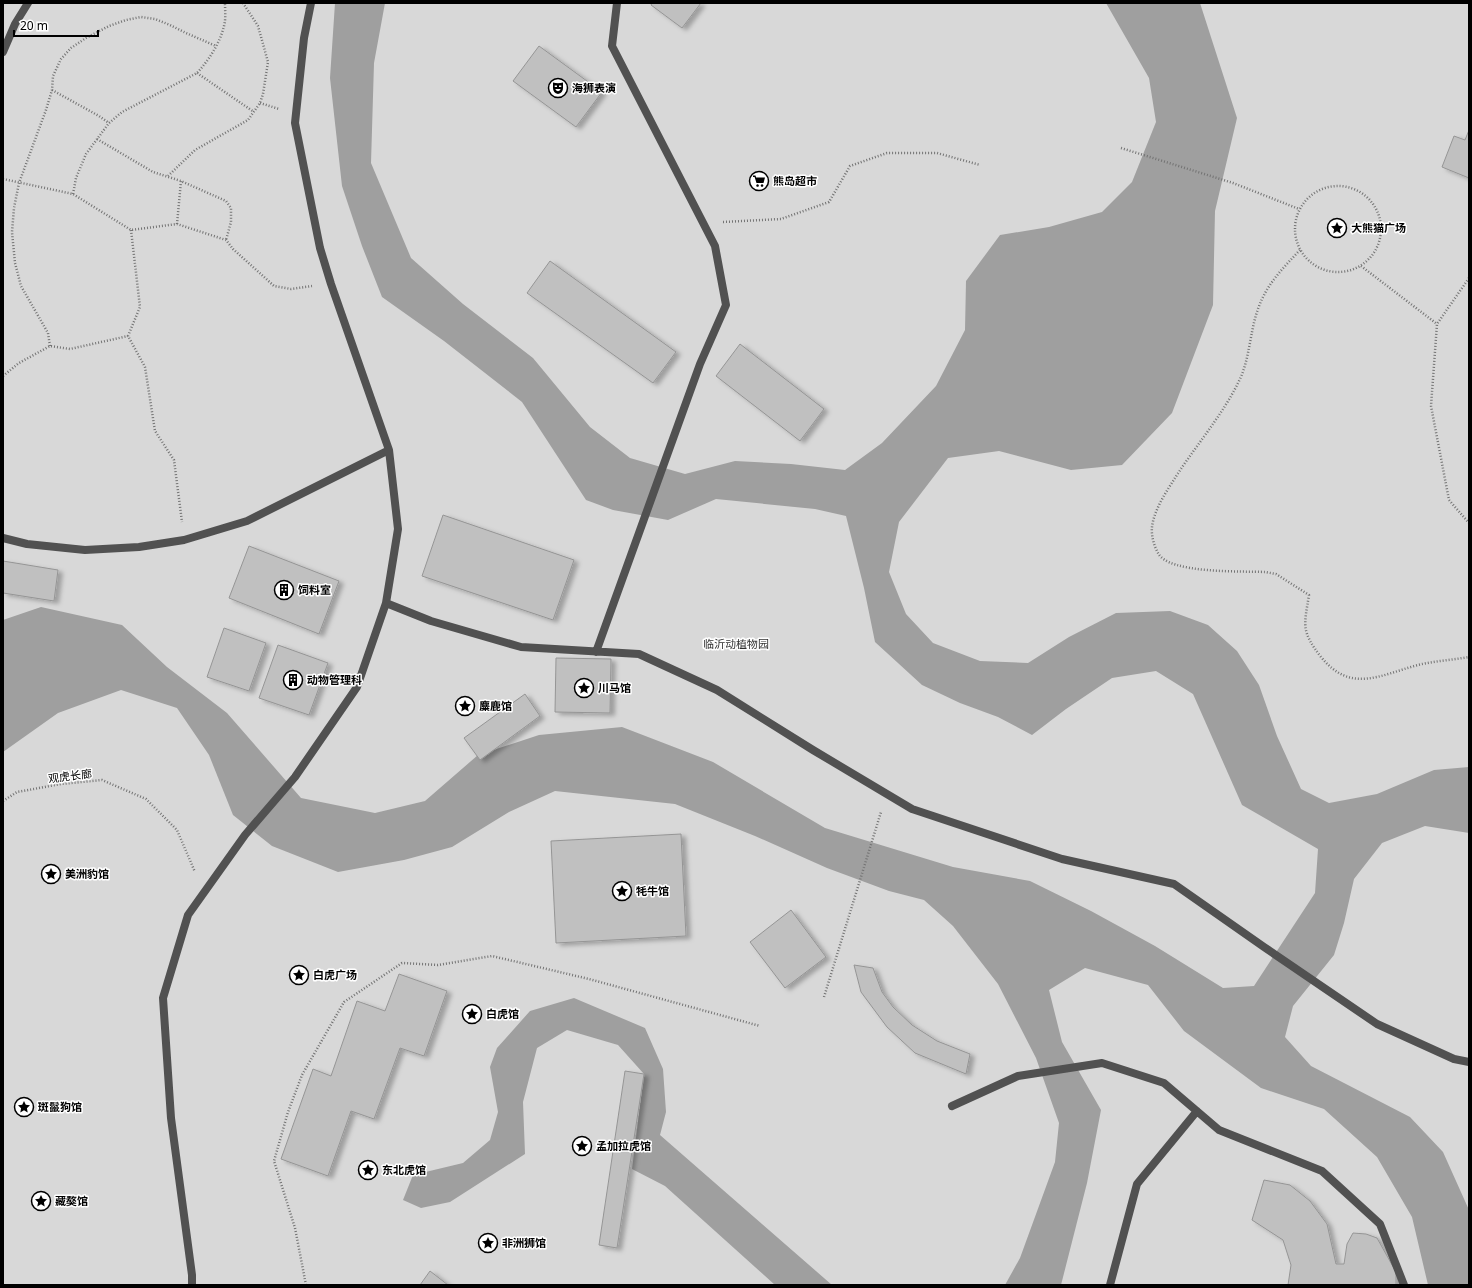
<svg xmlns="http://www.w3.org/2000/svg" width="1472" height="1288" viewBox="0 0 1472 1288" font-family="'Noto Sans','Noto Sans SC',sans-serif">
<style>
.green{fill:#d8d8d8}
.water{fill:#9f9f9f}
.building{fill:#c0c0c0;stroke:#959595;filter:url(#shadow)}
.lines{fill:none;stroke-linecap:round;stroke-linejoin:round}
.path{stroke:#737373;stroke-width:2.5;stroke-dasharray:1 2;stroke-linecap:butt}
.service{stroke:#515151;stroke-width:8}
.labels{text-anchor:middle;stroke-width:3;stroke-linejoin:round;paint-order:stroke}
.poi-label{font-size:11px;font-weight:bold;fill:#000;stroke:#fff;text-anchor:start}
.park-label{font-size:11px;fill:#2f2f2f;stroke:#fff}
.street-label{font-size:11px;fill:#000;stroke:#fff}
</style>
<defs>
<filter id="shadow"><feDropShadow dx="4.5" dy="2.5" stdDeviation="2" flood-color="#0004"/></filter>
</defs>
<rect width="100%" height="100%" fill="#fff"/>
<path class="green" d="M3,3H1469V1285H3Z"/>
<path class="water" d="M335,3H385L374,63L371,163L411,258L463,304L533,358L590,427L630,458L685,474L735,461L791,464L845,470L882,443L936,386L965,330L966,281L1000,235L1049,227L1102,212L1132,182L1156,122L1149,78L1106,3H1200L1237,118L1215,211L1213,305L1172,413L1122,465L1071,470L999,451L948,458L899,522L889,572L906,614L933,643L980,661L1028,663L1069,637L1116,613L1170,611L1208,625L1237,651L1259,685L1277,736L1301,789L1329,803L1377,794L1434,770L1469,767V833L1425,826L1382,843L1354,879L1344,923L1334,955L1293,1006L1285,1037L1311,1066L1410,1117L1443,1152L1469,1210V1285H1428L1412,1217L1377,1157L1324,1109L1261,1088L1184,1031L1148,985L1085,968L1049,990L1062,1042L1101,1110L1087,1183L1061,1285H1005L1020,1258L1055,1162L1059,1123L1036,1058L998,984L953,926L924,900L889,891L827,868L755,836L675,804L555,791L509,812L452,847L404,860L338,872L272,846L233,815L209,755L177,708L121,690L58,713L3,752V620L41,607L122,625L167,667L227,713L301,798L375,813L425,801L478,755L539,735L622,727L713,762L825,828L953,867L1030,881L1091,911L1155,946L1223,988L1254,986L1315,893L1318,849L1242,805L1193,694L1156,671L1112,678L1066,709L1032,735L998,717L960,703L922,685L875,642L864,588L846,516L815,509L716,499L668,520L613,510L586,500L522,402L444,341L382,297L362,246L342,186L330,78Z
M574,998L645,1028L663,1069L666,1112L660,1135L832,1285H775L665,1186L632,1169L644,1074L618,1045L567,1030L537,1048L523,1102L525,1154L450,1202L421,1208L403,1200L413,1175L463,1163L490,1140L498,1112L490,1067L497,1048L530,1011Z"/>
<path class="building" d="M652,3H701L682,28L651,5Z
M539,46L602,92L576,127L513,81Z
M1469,130V178L1442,167L1454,136L1465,140Z
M550,261L676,352L653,383L527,293Z
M740,344L824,409L800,441L716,376Z
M443,515L574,560L553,620L422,576Z
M249,546L339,581L319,634L229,598Z
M3,561L58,570L54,601L3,593Z
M224,628L266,643L249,691L207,677Z
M278,645L328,663L309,715L259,698Z
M556,658L611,659L610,713L555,712Z
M525,694L540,716L480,760L464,738Z
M681,834L686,936L556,943L551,841Z
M791,910L826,957L785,988L750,942Z
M854,965L873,968L882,992L893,1007L912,1025L937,1041L970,1054L966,1074L915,1053L887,1027L861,992Z
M399,974L447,991L424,1056L400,1048L374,1119L351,1111L328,1176L281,1159L313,1069L331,1076L357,1001L385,1011Z
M625,1071L644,1074L617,1248L599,1245Z
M1264,1180L1290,1185L1310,1201L1327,1224L1336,1264H1344L1347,1244L1353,1233L1366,1234L1377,1238L1396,1272V1285H1288L1291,1265L1283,1240L1252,1220Z
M430,1271L448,1285H420Z"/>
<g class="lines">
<path class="path" d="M197,73L254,112
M52,90L99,116L109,123
M260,103L279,109
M97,139L153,172L181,181L226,201L231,208V222L226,240
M1121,148L1233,183L1299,209
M168,176L195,150L248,120L260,103L263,94L268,62L258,26L243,3
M3,179L73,194L131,230L177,224L226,240L233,249L274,286L291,289L312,286
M1295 229a43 43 0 1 1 86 0a43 43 0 1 1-86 0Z
M73,194L76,178L86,154L109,123L122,112L197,73C209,60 220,43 224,26C226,19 225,10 225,3
M723,222L781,219L829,202L850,166L887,153H937L980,165
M177,224L181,181
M131,230L140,307L128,336L145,367L155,431L174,460L182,522
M1300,250C1283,268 1266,285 1258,309C1250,331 1250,357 1240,379C1223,415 1196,445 1175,478C1166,492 1154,510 1152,527C1151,535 1154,546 1158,553C1168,574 1243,571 1265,572L1276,574L1309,595C1304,626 1301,631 1321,657C1351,694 1380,675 1418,665C1434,661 1452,660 1469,657
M1361,266L1437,324
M1469,278L1437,324L1431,406L1449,500L1469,523
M50,346L48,333L21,286L15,263L12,232L14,208L19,183L46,110L52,90L53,76L61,59L71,48L86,38L109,26L126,20L141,17L155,19L170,25L186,33L216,46
M3,376L19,363L50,346L70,349L128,336
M3,801L17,792L61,784L102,780L146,799L177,830L195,872
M824,997L881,812
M306,1285L295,1228L274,1161L288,1112L302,1075L344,1002L402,963L438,965L492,956L589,979L760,1026"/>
<path class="service" d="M311,3L304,38L295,123L320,248L331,284L389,450
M3,52L15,24L28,3
M3,538L27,544L85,550L139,547L184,540L247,521L389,450L398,529L386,603L357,687L295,777L245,835L188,915L163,998L171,1118L192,1275V1285
M386,603L431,621L521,647L639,654L717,690L813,750L912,809L1062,859L1174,884L1264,947L1377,1024L1454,1059L1469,1062
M596,652L700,364L726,305L715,246L612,46L617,3
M952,1106L1018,1076L1102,1063L1164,1083L1219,1130L1322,1171L1380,1224L1404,1285
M1110,1285L1137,1184L1197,1111"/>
</g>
<defs>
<symbol id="theatre-ring" viewBox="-11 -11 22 22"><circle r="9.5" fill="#fff" stroke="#000" stroke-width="1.5"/><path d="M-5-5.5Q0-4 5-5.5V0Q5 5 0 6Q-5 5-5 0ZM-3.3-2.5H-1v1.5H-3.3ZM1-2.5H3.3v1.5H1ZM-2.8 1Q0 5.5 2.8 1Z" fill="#000"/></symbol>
<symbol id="supermarket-ring" viewBox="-11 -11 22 22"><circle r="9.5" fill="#fff" stroke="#000" stroke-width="1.5"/><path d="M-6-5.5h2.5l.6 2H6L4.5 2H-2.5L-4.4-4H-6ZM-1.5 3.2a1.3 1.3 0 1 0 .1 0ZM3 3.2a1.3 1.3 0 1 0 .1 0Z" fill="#000"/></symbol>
<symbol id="sight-ring" viewBox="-11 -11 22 22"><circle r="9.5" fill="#fff" stroke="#000" stroke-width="1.5"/><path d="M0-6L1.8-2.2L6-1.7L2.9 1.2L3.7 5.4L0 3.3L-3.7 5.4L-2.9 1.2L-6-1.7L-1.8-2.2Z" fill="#000"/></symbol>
<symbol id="building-ring" viewBox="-11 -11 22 22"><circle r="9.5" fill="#fff" stroke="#000" stroke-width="1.5"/><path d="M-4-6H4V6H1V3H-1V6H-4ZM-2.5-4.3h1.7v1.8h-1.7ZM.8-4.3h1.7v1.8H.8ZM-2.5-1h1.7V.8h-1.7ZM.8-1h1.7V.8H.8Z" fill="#000"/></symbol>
</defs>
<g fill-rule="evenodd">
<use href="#theatre-ring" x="547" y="77" width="22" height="22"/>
<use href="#supermarket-ring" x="748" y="170" width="22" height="22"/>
<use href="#sight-ring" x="1326" y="217" width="22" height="22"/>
<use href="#building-ring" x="273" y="579" width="22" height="22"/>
<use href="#building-ring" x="282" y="669" width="22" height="22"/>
<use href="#sight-ring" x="573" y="677" width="22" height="22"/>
<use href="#sight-ring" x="454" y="695" width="22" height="22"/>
<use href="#sight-ring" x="40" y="863" width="22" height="22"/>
<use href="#sight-ring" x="611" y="880" width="22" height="22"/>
<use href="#sight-ring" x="288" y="964" width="22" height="22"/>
<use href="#sight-ring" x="461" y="1003" width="22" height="22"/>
<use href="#sight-ring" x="13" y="1096" width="22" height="22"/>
<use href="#sight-ring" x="571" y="1135" width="22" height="22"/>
<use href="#sight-ring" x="357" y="1159" width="22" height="22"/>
<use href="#sight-ring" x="30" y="1190" width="22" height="22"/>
<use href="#sight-ring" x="477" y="1232" width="22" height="22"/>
</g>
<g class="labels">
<g class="poi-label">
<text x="572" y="92">海狮表演</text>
<text x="773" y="185">熊岛超市</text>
<text x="1351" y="232">大熊猫广场</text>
<text x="298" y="594">饲料室</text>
<text x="307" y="684">动物管理科</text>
<text x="598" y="692">川马馆</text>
<text x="479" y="710">麋鹿馆</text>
<text x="65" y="878">美洲豹馆</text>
<text x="636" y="895">牦牛馆</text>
<text x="313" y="979">白虎广场</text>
<text x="486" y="1018">白虎馆</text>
<text x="38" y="1111">斑鬣狗馆</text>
<text x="596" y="1150">孟加拉虎馆</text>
<text x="382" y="1174">东北虎馆</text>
<text x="55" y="1205">藏獒馆</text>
<text x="502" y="1247">非洲狮馆</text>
</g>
<g class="park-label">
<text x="736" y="648">临沂动植物园</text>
</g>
<g class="street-label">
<text transform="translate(70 776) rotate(-7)" y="4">观虎长廊</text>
</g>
</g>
<rect width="1472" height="1288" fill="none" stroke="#000000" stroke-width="8"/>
<path d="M14 30v6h84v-6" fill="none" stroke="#000000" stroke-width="2"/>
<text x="20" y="30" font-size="12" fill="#000000" stroke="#ffffff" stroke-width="3" paint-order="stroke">20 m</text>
</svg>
